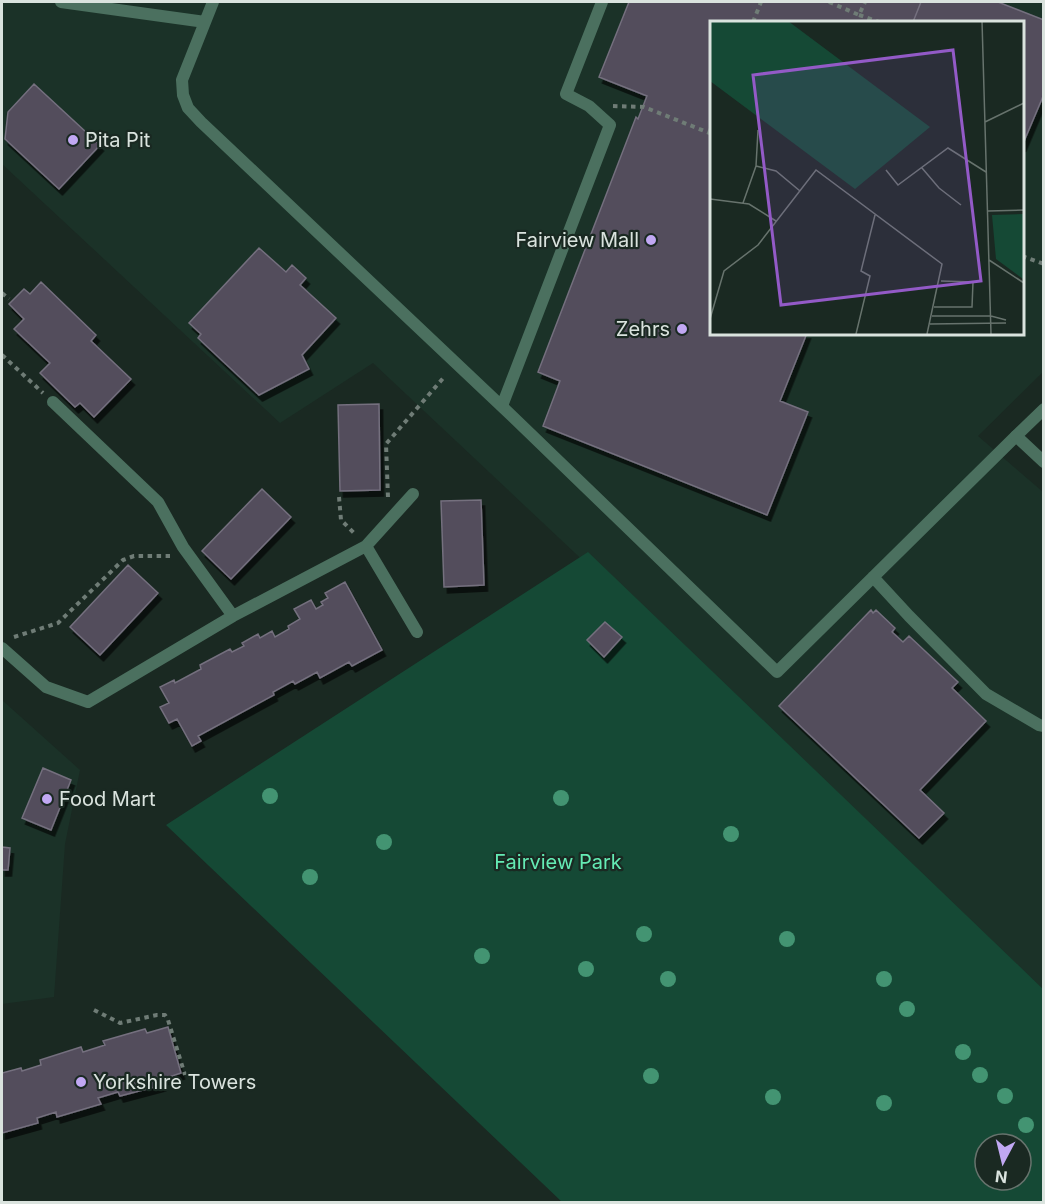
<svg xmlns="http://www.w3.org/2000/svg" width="1045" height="1204" viewBox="0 0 1045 1204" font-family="Inter,sans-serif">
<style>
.built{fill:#1b3228;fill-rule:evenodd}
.green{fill:#154935;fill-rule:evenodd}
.building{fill:#524d5c;stroke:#746f7e;stroke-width:1.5;filter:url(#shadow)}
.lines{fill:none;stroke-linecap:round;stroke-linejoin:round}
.path{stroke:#6f7c76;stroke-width:4;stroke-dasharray:4.5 4.5;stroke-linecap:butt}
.lane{stroke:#4b705f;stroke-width:12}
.street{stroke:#4b705f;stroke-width:12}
.tree{fill:#439472}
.poi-dot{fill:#c1a8f3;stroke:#1a2922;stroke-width:2}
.labels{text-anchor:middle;stroke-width:4.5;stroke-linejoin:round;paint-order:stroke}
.poi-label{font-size:20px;fill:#dae3de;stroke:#1a2922;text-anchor:start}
.park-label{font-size:20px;fill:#64ebb4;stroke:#1a2922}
.inset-road{fill:none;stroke:#67736d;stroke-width:1.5}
.view{fill:#935ac7;fill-opacity:0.15;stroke:#935ac7;stroke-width:3}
.inset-edge{fill:none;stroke:#dae3de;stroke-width:3}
</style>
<defs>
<filter id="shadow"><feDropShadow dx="3.5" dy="6" stdDeviation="0" flood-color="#0009"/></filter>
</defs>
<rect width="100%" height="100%" fill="#1a2922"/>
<path class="built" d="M2,2H1043V372L978,436L1043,492V989L760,727L373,363L280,423L2,164ZM712,22H1022V333H712Z
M2,700L80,770L65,844L54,997L2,1004Z"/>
<path class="green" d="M588,552L1043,989V1202H562L166,825ZM985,1144H1021V1180H985Z"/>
<path class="building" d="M629,2H998L1044,20V94L1022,146V22H712V333H807L780,401L808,412L767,515L543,426L560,381L538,372L636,117L638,119L647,96L599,77Z
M921,2H998L1044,20V94L1022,146V22H913Z
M34,84L100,145L59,189L5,139L8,112Z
M259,248L286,272L292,265L306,278L300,285L336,318L302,355L309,369L259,395L198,338L201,334L189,323Z
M41,282L96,335L91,341L131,379L94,417L80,403L75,407L40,373L50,363L14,329L24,319L9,304L24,289L30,294Z
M379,404L380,490L340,491L338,405Z
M262,489L291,517L231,579L202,551Z
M481,500L484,585L444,587L441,501Z
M128,565L158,593L100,655L70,627Z
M345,582L382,650L352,666L349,662L320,678L317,672L295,684L293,681L273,692L274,695L198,736L201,741L192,746L177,719L169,723L160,707L169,703L160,687L174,680L175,683L201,669L200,665L230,649L232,652L244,646L242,643L258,634L260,638L272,631L275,637L289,629L288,626L300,619L294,609L311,600L316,609L323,605L321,602L328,598L325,593Z
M871,610L873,613L876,610L895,628L892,632L903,642L909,636L958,682L952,688L986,721L920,790L944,813L919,838L779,706Z
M605,622L622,637L604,657L587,640Z
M43,768L71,780L51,830L22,818Z
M2,847L10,848L8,870H2Z
M168,1027L181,1073L160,1080L162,1085L120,1096L118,1092L98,1098L101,1104L57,1117L56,1112L37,1118L38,1123L2,1133V1073L21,1068L22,1071L41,1065L40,1060L81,1047L83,1052L105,1045L103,1041L145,1029L147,1033Z"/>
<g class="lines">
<path class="path" d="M829,2L859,15L865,2
M859,15L879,22
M753,22L761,2
M613,106L644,107L712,134
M709,133L712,126
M1022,256L1044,264
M2,293L9,299
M2,355L43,393
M339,497L341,520L355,534
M388,497L386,444L445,376
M14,637L58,623L123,560L134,556H170
M94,1010L120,1023L157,1015H165L168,1020L185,1075"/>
<path class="lane" d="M61,2L205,22
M213,2L182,80L183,95L188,108L201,122L513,417L777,672L1016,436
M53,402L158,502L183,547L233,616
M502,406L610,125L589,106L566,94L602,2
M366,546L413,494
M873,577L909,616L986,694L1039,725L1044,726
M2,648L46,687L88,702L233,616L366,546L417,632"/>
<path class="street" d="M1044,409L1016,436L1044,462"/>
</g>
<g class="tree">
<circle cx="270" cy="796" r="8"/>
<circle cx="561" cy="798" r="8"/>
<circle cx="731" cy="834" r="8"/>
<circle cx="384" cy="842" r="8"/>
<circle cx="310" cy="877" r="8"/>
<circle cx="644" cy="934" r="8"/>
<circle cx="787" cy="939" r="8"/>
<circle cx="482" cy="956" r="8"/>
<circle cx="586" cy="969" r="8"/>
<circle cx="668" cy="979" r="8"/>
<circle cx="884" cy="979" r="8"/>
<circle cx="907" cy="1009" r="8"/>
<circle cx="963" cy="1052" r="8"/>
<circle cx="980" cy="1075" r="8"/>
<circle cx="651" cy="1076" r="8"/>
<circle cx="1005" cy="1096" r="8"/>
<circle cx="773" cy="1097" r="8"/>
<circle cx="884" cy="1103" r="8"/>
<circle cx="1026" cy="1125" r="8"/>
</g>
<g class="poi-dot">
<circle cx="73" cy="140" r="6"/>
<circle cx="651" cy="240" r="6"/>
<circle cx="682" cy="329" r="6"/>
<circle cx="47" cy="799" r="6"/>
<circle cx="81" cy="1082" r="6"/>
</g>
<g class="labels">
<g class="poi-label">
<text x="85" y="147">Pita Pit</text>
<text x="639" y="247" text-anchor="end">Fairview Mall</text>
<text x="670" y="336" text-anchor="end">Zehrs</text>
<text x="59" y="806">Food Mart</text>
<text x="93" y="1089">Yorkshire Towers</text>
</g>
<g class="park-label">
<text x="558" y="869">Fairview Park</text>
</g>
</g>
<g transform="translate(710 21)">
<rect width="314" height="314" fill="#1a2922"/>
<path d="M0,0H78L220,106L145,168L0,60ZM313,193V258L286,238L282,194Z" fill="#154935"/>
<path class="inset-road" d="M272,0L281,313M275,101L314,82M46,145L66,150L90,170M212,147L229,167L251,184M176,149L188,164L238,127L276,151M0,178L39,183L66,200M33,182L46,145L48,109M278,190L314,189M279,239L314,262M224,286H262L263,261L231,260M222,295H281L296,299M0,298L14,250L48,224L106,149L232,243L217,313M220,303L296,302M146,313L160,255L151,250L165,194"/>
<path class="view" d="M243,29L271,260L71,284L43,54Z"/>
<rect width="314" height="314" class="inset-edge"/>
</g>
<rect width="1045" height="1204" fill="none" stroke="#dae3de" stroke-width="6"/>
<g transform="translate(1003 1162) rotate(187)"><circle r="28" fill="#1a2922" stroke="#67736d" stroke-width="1.5"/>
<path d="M0-4.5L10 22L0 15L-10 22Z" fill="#c1a8f3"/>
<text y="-9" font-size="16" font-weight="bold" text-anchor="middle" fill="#dae3de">N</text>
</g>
</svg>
